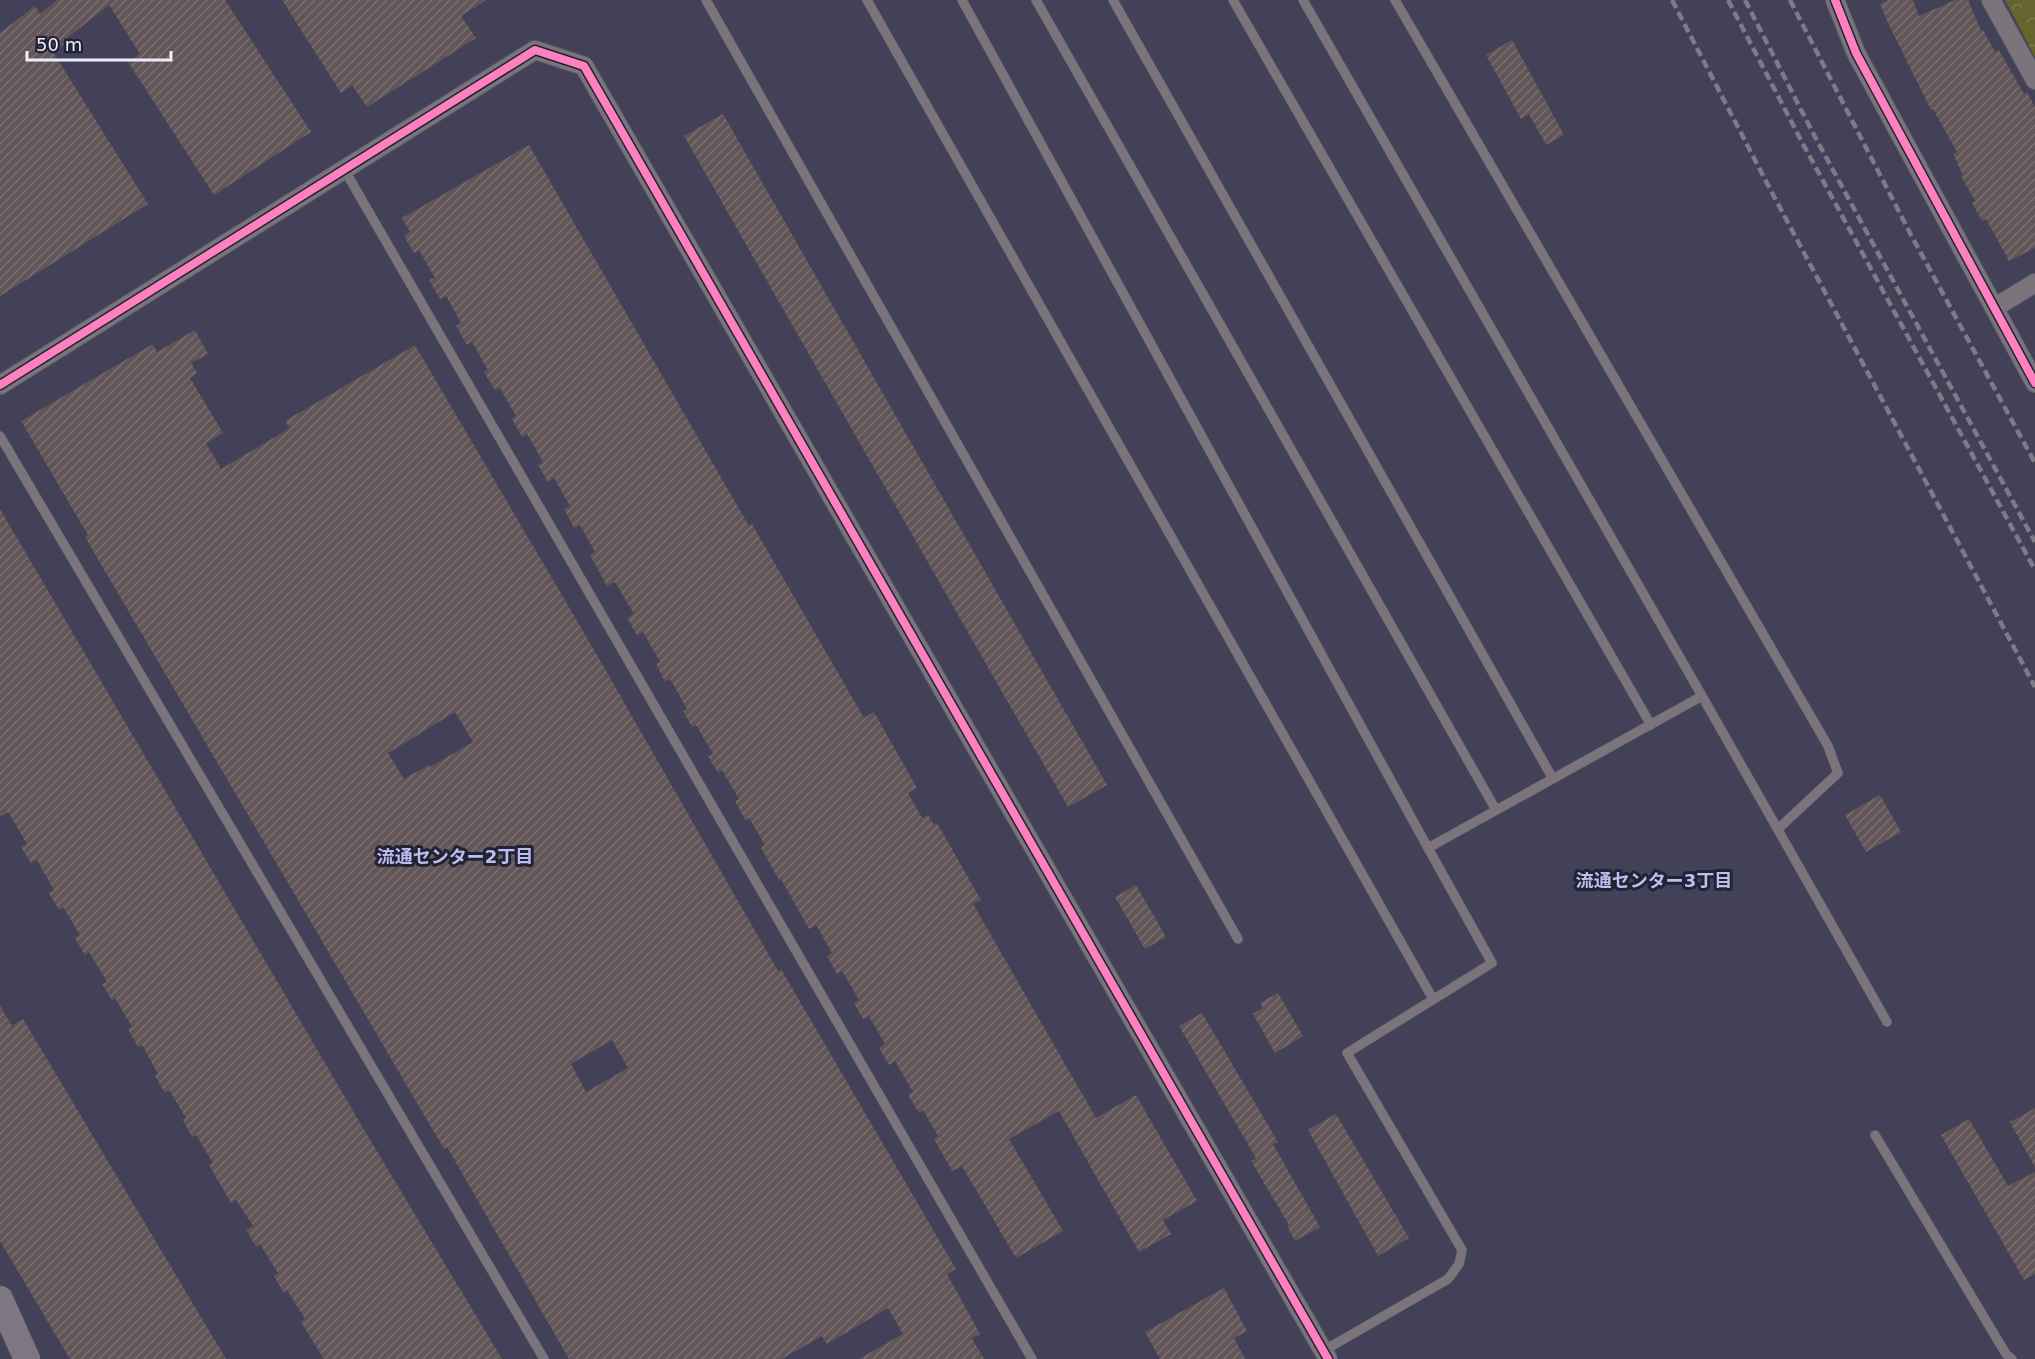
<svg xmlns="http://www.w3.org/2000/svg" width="2035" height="1359" viewBox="0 0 2035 1359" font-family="'DejaVu Sans','Noto Sans JP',sans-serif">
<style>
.forest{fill:url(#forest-crowns)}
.building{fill:url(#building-hatch);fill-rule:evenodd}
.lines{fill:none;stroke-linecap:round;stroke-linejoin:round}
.lane-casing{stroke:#5f5e70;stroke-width:10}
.street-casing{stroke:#5f5e70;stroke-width:20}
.secondary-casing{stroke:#5f5e70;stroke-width:27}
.lane{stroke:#7b747b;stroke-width:9}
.street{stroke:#7b747b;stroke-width:18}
.secondary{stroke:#7e7781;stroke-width:26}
.rail{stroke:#7f7b84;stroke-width:4.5;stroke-dasharray:9 4.5;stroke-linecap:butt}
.cycleway-casing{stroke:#222235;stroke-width:11}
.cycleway{stroke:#ff80c0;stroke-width:8}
.labels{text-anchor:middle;stroke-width:6;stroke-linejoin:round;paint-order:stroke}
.neighbourhood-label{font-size:18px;font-weight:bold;fill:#bebdf0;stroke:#222235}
</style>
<defs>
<pattern id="forest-crowns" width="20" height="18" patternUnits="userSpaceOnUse" patternTransform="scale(1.5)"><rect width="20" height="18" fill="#676430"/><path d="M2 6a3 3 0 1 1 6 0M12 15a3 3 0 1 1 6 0" fill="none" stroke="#7d7a4f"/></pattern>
<pattern id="building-hatch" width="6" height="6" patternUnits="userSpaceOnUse" patternTransform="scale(1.5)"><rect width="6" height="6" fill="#625558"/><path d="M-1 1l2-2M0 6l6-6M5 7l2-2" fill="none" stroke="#796e71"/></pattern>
</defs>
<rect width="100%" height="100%" fill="#424157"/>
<path class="forest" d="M2005,0H2035V57Z"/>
<path class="building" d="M57,0H225L311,132L214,195L128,62L140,54L109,5L62,42L64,44L53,52L148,204L0,296V33L35,6L40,14Z
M282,0H486L461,16L476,38L367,107L352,85L341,93Z
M1889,0H1913L1919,16L1955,0H1968L1981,31L1983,30L1995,52L1999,50L2024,94L2027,92L2035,107V248L2009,261L1986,219L1982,221L1972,203L1975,201L1961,176L1963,175L1953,154L1957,152L1933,109L1931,110L1888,23L1880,4Z
M1512,40L1564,135L1546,145L1529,114L1521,119L1486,55Z
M723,114L1107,785L1068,807L684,136Z
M529,145L749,526L752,524L864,718L874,712L917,788L908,793L922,818L928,815L934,825L937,823L981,900L973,904L1096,1118L1136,1095L1197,1201L1163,1220L1171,1234L1139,1252L1059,1111L1009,1139L1063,1231L1016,1258L962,1166L952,1171L934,1139L938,1136L923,1110L919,1113L908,1095L913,1092L895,1061L889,1065L879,1048L885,1044L869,1016L863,1019L854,1003L859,1000L842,971L837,974L827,956L832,953L816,925L809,929L781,879L779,880L761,848L765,845L749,818L745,820L735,801L739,799L722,770L718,773L708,756L713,754L696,725L692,727L683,711L687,709L670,679L665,682L656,664L660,662L643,632L637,635L627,618L634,614L615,582L607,586L590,555L595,552L580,525L574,528L564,509L570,506L554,478L548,482L538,465L543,462L527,434L522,437L512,419L516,416L500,388L495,390L484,372L488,370L472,342L467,345L456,326L461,323L446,296L440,299L429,280L435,278L419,250L414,253L404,236L410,232L402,218Z
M195,330L208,354L191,363L197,373L190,378L223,433L206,443L221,469L290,428L285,421L415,345L590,643L778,971L781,969L956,1269L947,1274L980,1334L972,1338L984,1359H859L903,1334L888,1308L827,1344L822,1336L782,1359H569L447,1147L444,1149L85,537L88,535L21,421L153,344L157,352ZM455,712L473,742L430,767L429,765L404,779L388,753ZM612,1040L628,1068L586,1092L571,1064Z
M0,509L369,1138L502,1359H324L301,1322L305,1319L287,1290L283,1292L274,1276L278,1273L260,1244L256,1246L246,1230L253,1226L236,1200L231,1203L209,1165L213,1163L196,1135L192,1137L183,1120L186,1118L169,1090L165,1093L155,1076L158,1074L142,1045L138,1047L128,1029L132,1027L115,998L112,1000L102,984L107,982L89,952L85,955L75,938L80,935L63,907L59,910L49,893L54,890L37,860L31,863L21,847L27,844L8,812L0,817Z
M1880,795L1901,832L1866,852L1845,815Z
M1136,885L1166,937L1145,949L1115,897Z
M1278,993L1303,1036L1275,1053L1253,1014L1263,1008L1260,1003Z
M0,1006L12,1026L23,1019L226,1359H70L0,1241Z
M1202,1013L1278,1142L1273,1144L1320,1227L1295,1241L1287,1226L1289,1225L1251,1161L1256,1158L1179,1026Z
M2035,1108V1167L2010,1122Z
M1336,1114L1409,1238L1378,1256L1308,1130Z
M1969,1119L2008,1186L2035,1172V1274L2024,1280L1941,1135Z
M1224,1288L1247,1331L1234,1338L1245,1359H1160L1145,1332Z"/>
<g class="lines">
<defs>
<path id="lane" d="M706,0L1238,939
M867,0L1433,999
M962,0L1428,848
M1036,0L1496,810
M1113,0L1553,779
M1233,0L1651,725
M1303,0L1702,696
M1395,0L1828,746L1838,773L1778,829
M344,169L1032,1359
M0,436L544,1359
M1875,1135L2006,1354L2012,1359
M1323,1351L1448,1279L1459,1264L1462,1250L1347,1053L1492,963L1428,848L1702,696L1887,1022"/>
<path id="street" d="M1835,0L1856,53L2035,383
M1991,0L2035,80
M1994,308L2035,283
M0,385L535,50L584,66L1328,1359"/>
<path id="secondary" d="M0,1299L27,1359"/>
</defs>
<use href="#lane" class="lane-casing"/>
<use href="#street" class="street-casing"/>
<use href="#secondary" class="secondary-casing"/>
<use href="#lane" class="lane"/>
<use href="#street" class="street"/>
<use href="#secondary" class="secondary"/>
<path class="rail" d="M1672,0L1769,187L2035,687
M1728,0L1803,144L2035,570
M1745,0L1814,135L2035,542
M1790,0L1910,233L2035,463"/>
<defs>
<path id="cycleway" d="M1835,0L1856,53L2035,383
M0,385L535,50L584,66L1328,1359"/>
</defs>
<use href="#cycleway" class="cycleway-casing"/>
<use href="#cycleway" class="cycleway"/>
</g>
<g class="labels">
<g class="neighbourhood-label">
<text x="455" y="863">流通センター2丁目</text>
<text x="1654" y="887">流通センター3丁目</text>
</g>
</g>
<path d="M27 51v9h144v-9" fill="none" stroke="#edeefd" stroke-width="3"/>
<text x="36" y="51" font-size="18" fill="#edeefd" stroke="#222235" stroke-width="4.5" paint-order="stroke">50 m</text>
</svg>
